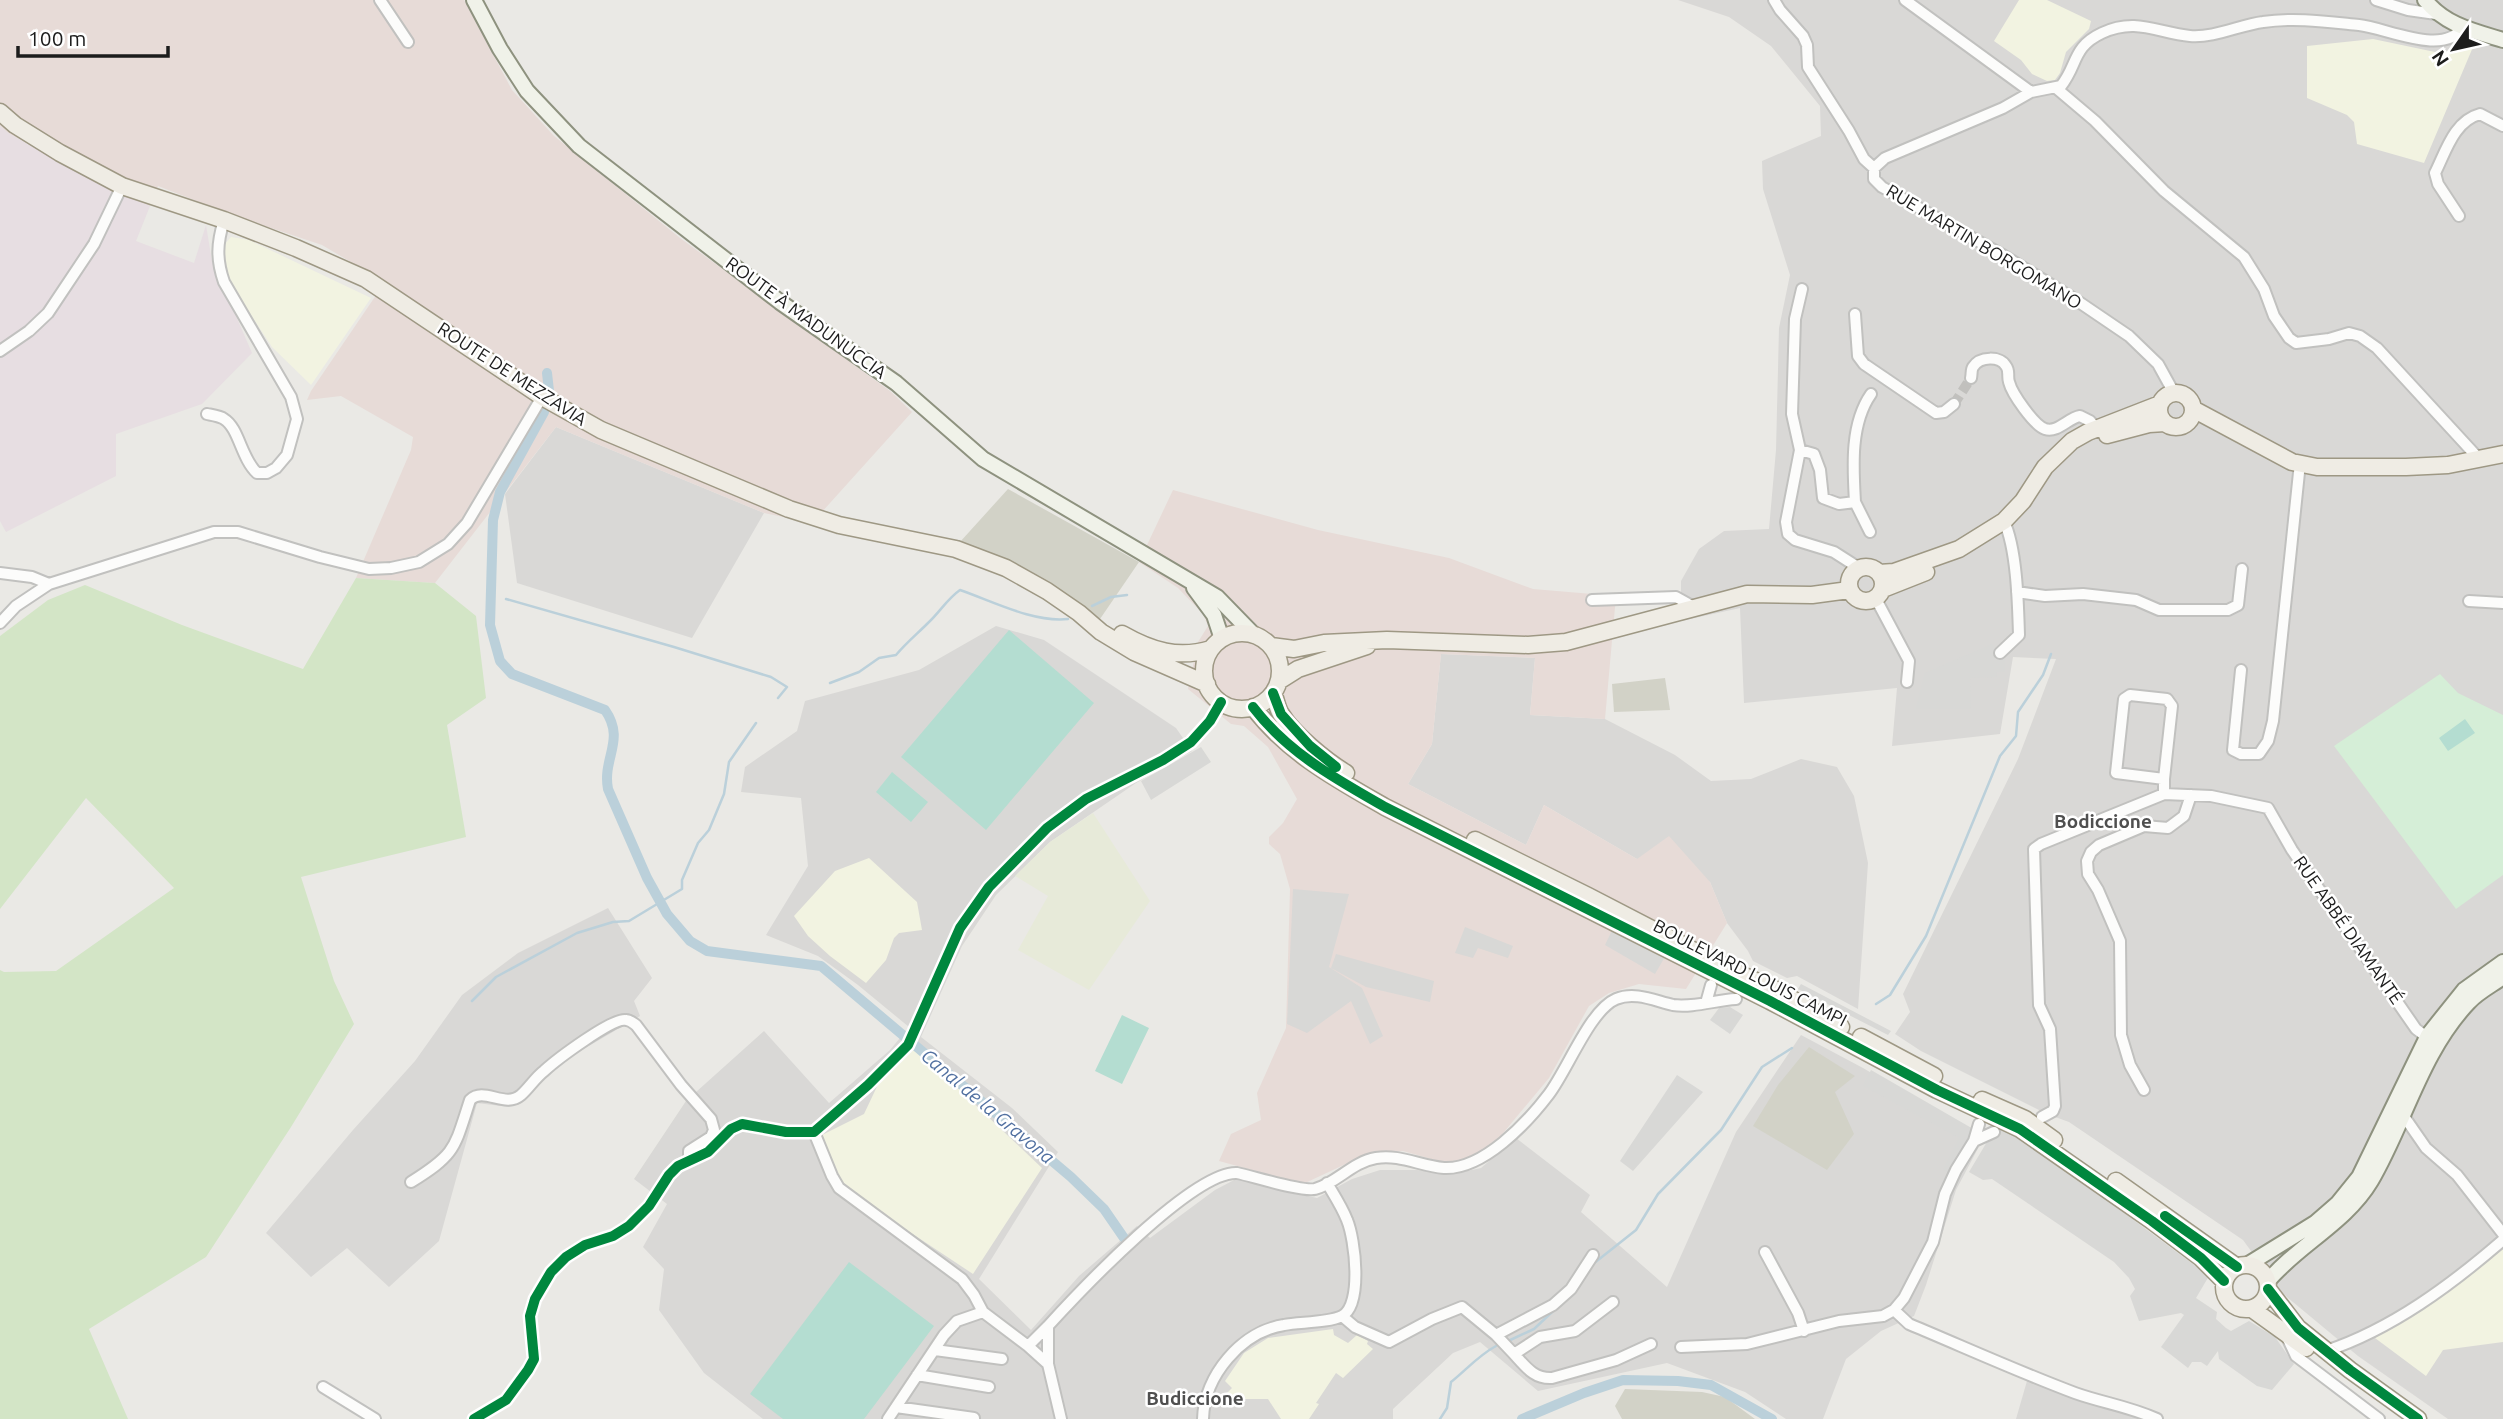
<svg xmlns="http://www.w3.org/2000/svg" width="2503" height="1419" viewBox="0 0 2503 1419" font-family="Ubuntu,sans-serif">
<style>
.residential{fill:#d9d8d6}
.commercial{fill:#e7dbd7}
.industrial{fill:#e7dee2}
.education{fill:#f2f3e1}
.religious{fill:#d8d8d6}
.construction{fill:#d2d2c7}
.farmland{fill:#e7ead9}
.grass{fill:#d3e5c6}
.park{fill:#d5eed7}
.pitch{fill:#b4ddd1}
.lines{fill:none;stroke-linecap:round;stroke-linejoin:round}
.stream{stroke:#bbd0da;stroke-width:2.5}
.canal{stroke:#bbd0da;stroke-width:10}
.street-tunnel{stroke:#c1c0bd;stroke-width:10;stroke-dasharray:10 5;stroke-linecap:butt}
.street-casing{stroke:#c1c1bf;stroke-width:14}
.secondary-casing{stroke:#8e927f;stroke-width:18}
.primary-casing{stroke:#9e9884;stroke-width:19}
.street{stroke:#fcfcfb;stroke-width:10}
.secondary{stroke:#f0f2e9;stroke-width:14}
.primary{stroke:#efece4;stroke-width:16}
.cycleway-casing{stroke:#fff;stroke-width:15}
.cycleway{stroke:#00873e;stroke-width:10}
.labels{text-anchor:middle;stroke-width:5;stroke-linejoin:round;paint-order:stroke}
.street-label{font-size:18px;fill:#1c1c1c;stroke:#fff}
.neighbourhood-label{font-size:19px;font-weight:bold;fill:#4f4f4f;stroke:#fff}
.water-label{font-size:19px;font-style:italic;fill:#5271a1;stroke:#fff}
</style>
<rect width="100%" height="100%" fill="#eae9e5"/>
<path class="residential" d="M1678,0H2503V1419H2448L2358,1356L2281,1292L2243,1240L2069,1122L2047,1114L1921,1051L1895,1034L1910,1012L1903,994L2018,759L2056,659L2013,657L2000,734L1892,746L1897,688L1744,703L1740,608L1681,621V581L1699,549L1724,531L1769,529L1776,450L1779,328L1790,275L1763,189L1762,161L1821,136L1820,106L1771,46L1729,17Z
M556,427L764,513L692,638L517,583L505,494Z
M996,626L1044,640L1176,728L1192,751L1136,783L1050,842L996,895L962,946L921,1037L1012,1108L1058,1152L979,1279L1031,1330L1079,1276L1137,1226L1150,1238L1215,1190L1236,1179L1317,1198L1352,1179L1380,1170H1417L1453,1174L1481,1168L1516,1138L1590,1195L1581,1212L1667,1287L1736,1132L1801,1035L1863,1068L1983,1139L1956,1190L1926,1285L1914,1316L1881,1331L1846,1359L1823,1419H1786L1745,1392L1667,1363L1538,1391L1480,1342L1453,1353L1393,1409V1419H763L704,1373L659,1310L664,1269L643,1247L667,1204L634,1179L686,1101L764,1031L829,1103L890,1050L909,1027L858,985L818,956L766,935L808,866L801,798L741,792L745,767L797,731L805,701L919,670Z
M1441,654L1535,658L1530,715L1605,719L1675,755L1711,781L1751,779L1801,759L1837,767L1854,796L1868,863L1858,1009L1797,976L1787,978L1753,961L1748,951L1727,923L1710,882L1637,859L1544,805L1526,845L1408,784L1432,744Z
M608,908L652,978L634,1001L640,1016L565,1060L520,1104L509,1107L477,1103L439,1241L389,1287L347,1248L311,1277L266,1233L353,1130L415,1061L462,995L518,953Z
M2029,1374L2157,1419H2016Z"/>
<path class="commercial" d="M0,0H464L512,90L554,136L680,238L890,391L912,412L812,523L764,513L556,427L435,583L356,578L411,450L413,437L341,396L307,400L311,391L385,282L322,245L238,217L158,186L150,206L108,189L8,133L0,126Z
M1173,490L1318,530L1449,558L1533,589L1616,596L1605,719L1530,715L1535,658L1441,654L1432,744L1408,784L1526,845L1544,805L1637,859L1669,836L1710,882L1727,923L1686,989L1639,984L1609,993L1589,1006L1549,1078L1499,1138L1470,1159L1442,1162L1403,1151L1367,1154L1303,1184L1219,1161L1231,1134L1261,1120L1257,1093L1286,1028L1290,889L1280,854L1269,844V837L1283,823L1297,799L1268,747L1244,726L1231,724L1188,689L1198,642L1208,626L1203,614L1178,588L1139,562Z"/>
<path class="industrial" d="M0,126L8,133L108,189L150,206L136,241L194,263L206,225L212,261L252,353L202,404L116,434V476L6,532L0,521Z"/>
<path class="education" d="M2019,0H2047L2091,21L2089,29L2066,52L2060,73L2055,80L2047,81L2032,74L2021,60L1994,41Z
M2373,39L2435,52H2455L2466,43L2473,47L2424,163L2357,144L2354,122L2347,115L2307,98V46Z
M231,237L249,240L371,298L311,385L272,347L232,286L223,266V246Z
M869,858L917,902L922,930L899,933L894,938L886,960L866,983L830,956L808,936L794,916L835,871Z
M911,1047L924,1056L1042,1168L973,1274L857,1197L841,1182L822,1135L864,1114L882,1076Z
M2503,1249V1342L2443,1350L2426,1376L2375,1338L2438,1297Z
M1333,1329L1334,1335L1348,1343L1357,1335L1368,1341L1367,1344L1373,1349L1343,1378L1336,1373L1316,1403L1319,1404L1309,1419H1281L1268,1399H1231L1226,1394L1232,1388L1225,1381L1244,1353L1268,1338Z"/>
<path class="religious" d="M1992,644L2005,659V672H1997L1996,677L1970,678L1971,709H1916L1925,673Z
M1201,747L1211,762L1151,800L1141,781Z
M1293,889L1349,894L1329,967L1362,988L1383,1036L1370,1044L1351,1001L1307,1033L1287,1024Z
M1614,926L1666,955L1655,974L1605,945Z
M1465,927L1513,946L1508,958L1478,948L1473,958L1455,953Z
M1336,954L1434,981L1430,1002L1366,987L1331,968Z
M1801,984L1891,1031L1888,1035L1798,989Z
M1730,1007L1743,1015L1730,1034L1710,1020L1719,1008Z
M1871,1070L1975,1130L1952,1174L1943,1170L1959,1138L1863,1086Z
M1677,1075L1703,1092L1633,1171L1620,1161Z
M1997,1125L2045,1154L2209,1276L2196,1298L2217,1312L2216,1319L2226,1328L2231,1331L2249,1321L2275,1337L2294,1364L2272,1390L2257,1386L2219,1359L2218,1351L2207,1366L2201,1362H2192L2188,1368L2161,1347L2184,1315L2181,1313L2139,1321L2130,1296L2135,1289L2129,1278L2114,1262L1992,1179L1983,1180L1969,1172Z"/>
<path class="construction" d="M1008,489L1139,562L1100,619L1023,569L960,542Z
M1665,678L1670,710L1614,712L1612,684Z
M1809,1047L1855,1076L1835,1092L1854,1134L1827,1170L1753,1126L1778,1085Z
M1625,1389L1702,1392L1725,1397L1755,1419H1622L1615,1406Z"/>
<path class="farmland" d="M1093,813L1150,901L1089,990L1018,950L1048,896L1015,876L1050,842Z"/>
<path class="grass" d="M356,578L435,583L476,616L486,698L447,725L466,837L301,877L334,981L354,1024L291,1127L206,1257L89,1329L128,1419H0V970L4,972L56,971L174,888L86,798L0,909V636L48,600L85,585L182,625L303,669Z"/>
<path class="park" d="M2440,674L2458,693L2503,715V875L2456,909L2334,746Z"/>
<path class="pitch" d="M1009,630L1094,703L986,830L901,757Z
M2465,719L2475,733L2448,751L2439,738Z
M892,772L928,802L911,822L876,792Z
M1122,1015L1149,1028L1122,1084L1095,1071Z
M849,1262L934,1326L864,1419H783L750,1394Z"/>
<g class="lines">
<path class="stream" d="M506,599L674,647L771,677L787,687L778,698
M1092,606L1111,597L1127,595
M830,683L859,672L879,658L896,655C906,643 917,634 928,623C940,612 947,599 960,590C992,601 1034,623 1068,619
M472,1001L496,977L577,933L613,922L629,921L682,889V880L698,843L709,830L724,794L729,762L756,723
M1876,1004L1890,995L1926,936L2000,756L2016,736L2018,712L2043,675L2051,654
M1593,1264L1636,1230L1658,1194L1721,1130L1762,1067L1792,1048
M1506,1342L1534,1329L1568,1297
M1440,1419L1447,1408L1451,1382C1466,1370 1479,1355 1496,1346"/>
<path class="canal" d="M547,373L549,391
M544,412L500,492L493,520L490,625L500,661L512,674L605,710C626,740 602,758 608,789L647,878L667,914L690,941L707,951L821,966L1071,1177L1104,1209L1124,1238
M1522,1419L1584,1393L1623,1380L1678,1381L1711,1385L1772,1419"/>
<path class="street-tunnel" d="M1954,404L1971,378"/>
<defs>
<path id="street" d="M380,0L408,42
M1774,0L1780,10L1803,36L1807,45L1808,67L1849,131L1864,159L1874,168
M1905,0L2031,92
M2376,0L2408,10L2436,14
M2056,88L2095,121L2164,191L2244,257L2264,289L2274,316L2289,338L2296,343L2329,339L2349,333L2360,336L2377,348L2480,460
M2459,216L2438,184L2435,173C2446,151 2454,121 2480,114L2503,126
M1802,289L1795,319L1792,414L1800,450L1786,522L1788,534L1795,540L1834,552L1859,568
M1855,314L1858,356L1864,364L1936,413L1944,412L1954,404
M0,351L29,331L48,313L94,244L122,186
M1971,378C1972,374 1971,370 1973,367C1980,356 2000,356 2006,366C2010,371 2007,376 2009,382C2012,394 2034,425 2045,429C2058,433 2068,418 2080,416L2090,421L2096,428
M2174,393L2158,364L2129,336L2076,300L2001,254L1882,187L1874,179V168L1885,158L2003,108L2031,92L2061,86C2078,65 2072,47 2102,33C2136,17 2158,33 2190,36C2214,38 2240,25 2263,22C2294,17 2329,22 2359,25C2387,28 2444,57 2463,27
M207,414C212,415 220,416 224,419C239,428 241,458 257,473H267L276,468L287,455L297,419L291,397L224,282C216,259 217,243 224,220
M1800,450L1814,454L1820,470L1823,498L1839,504L1855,502C1853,467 1850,424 1871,394
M1855,502L1870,532
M0,573L32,577L49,584
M2017,592L2045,596L2083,594L2136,600L2159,610H2228L2238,605L2242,569
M1876,599L1909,661L1907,682
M1592,600L1676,597L1694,607
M2469,601L2503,603
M0,623L16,606L49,584L214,532H238L320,557L369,569L391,568L419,562L448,544L467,523L539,402L544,398
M2000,653L2019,635C2018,603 2017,550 2004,521
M2241,670L2233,750L2241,754H2259L2268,741L2273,721L2300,463
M2164,779L2116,773L2124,699L2130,695L2167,699L2172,706L2164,779V794
M1706,1003L1711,985
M2144,1090L2130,1065L2121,1035L2120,941L2098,890L2088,874L2087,861L2091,852L2099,845L2144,826L2168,828L2184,816L2191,795
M2401,1112L2426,1148L2457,1175L2503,1234
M2042,1117L2053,1111L2055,1106L2050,1029L2039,1005L2034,849L2041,844L2164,794L2211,796L2268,808L2292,850L2416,1029L2432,1041
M814,1132L832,1176L839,1188L962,1279L974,1295L983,1312L1028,1346L1048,1364
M1974,1141L1994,1132
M411,1182C456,1154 454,1149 470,1100C484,1086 505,1109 521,1095C529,1088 535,1078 544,1071C556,1060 613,1017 626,1020C630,1020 633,1023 636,1025L681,1085L711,1119L714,1130L711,1137L689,1151V1160
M1765,1252L1798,1313L1804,1331
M1894,1310L1909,1324C1964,1347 2019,1372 2075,1393C2103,1403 2128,1406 2157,1419
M1342,1316L1355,1327L1389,1342L1432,1319L1462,1307L1496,1335L1553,1305L1571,1289L1593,1255
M1496,1335L1514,1354L1540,1337L1575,1331L1613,1302
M2287,1337L2296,1356L2379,1419
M1028,1346L1048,1326
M1681,1347L1747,1344L1839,1321L1883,1316L1894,1310L1904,1298L1933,1242L1945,1194L1956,1170L1974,1141L1979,1124
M935,1350L1002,1359
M2326,1351C2392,1329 2451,1285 2503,1240
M1514,1354C1526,1367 1534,1379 1552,1378L1616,1360L1651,1344
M917,1375L989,1387
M323,1387L375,1419
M896,1407L974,1418
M474,1419L506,1400L528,1370L534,1359L530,1316L535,1299L551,1272L566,1257L585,1245L613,1236L629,1226L649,1206L669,1175L678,1166L708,1152L731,1129L742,1124L786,1132H814L868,1085L908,1045L960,928L989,887L1047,828L1086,799L1163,760L1191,742L1210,721L1221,702
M888,1419L944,1335L957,1321L983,1312
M1061,1419L1048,1364V1326C1079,1292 1193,1171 1237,1173C1252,1176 1302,1192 1315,1189C1337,1183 1352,1162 1376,1158C1400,1154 1420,1166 1444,1168C1483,1170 1527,1123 1549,1094C1568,1069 1590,1010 1616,999C1635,991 1655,1001 1673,1005C1693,1008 1716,1000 1736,999
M1203,1419C1204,1376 1241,1332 1284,1325C1299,1322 1328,1323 1342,1316C1363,1305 1355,1239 1347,1220C1342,1207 1334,1195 1327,1183"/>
<path id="secondary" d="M474,0L500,49L527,91L579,146L780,302L896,383L983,459L1217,597L1254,635
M2425,0C2445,25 2473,31 2503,40
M1194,588L1214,615L1222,639
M2247,1265L2315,1223L2338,1203L2359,1177L2428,1035L2464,990L2503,962
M2267,1282C2298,1245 2346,1223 2371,1181C2405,1123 2421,1052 2469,1002C2478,992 2492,985 2503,977"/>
<path id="primary" d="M0,112L15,125L60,153L122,186L224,220L296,248L366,279L544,398L601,430L789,509L839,525L956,549L1006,568L1047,591L1079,613L1101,632L1134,652L1207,684
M2159 410a17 17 0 1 1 34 0a17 17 0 1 1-34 0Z
M2193,409L2292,462L2317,467H2406L2448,465L2503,454
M2107,435L2149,424L2165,423
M1849 584a17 17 0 1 1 34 0a17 17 0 1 1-34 0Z
M1879,573L1894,572L1959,549L2004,521L2023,501L2045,467L2072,441L2088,432L2160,404
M1883,589L1926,572
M1204 671a38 38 0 1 1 76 0a38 38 0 1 1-76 0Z
M1122,634C1152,651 1178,659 1211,649
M1271,646L1294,649L1324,643L1387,640L1528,645L1566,642L1747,594L1812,595L1849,590
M1279,681L1298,669L1367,646
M1273,693C1276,699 1277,708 1281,714C1293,734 1326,761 1346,773
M1253,707C1288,753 1336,779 1385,807L1770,1001L1937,1090L2020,1129L2152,1221L2201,1258L2224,1281
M1475,840L1588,896L1733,971L1776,990L1841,1027
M1861,1037L1934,1076
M1982,1100L2025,1119L2054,1140
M2116,1181L2237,1267
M2224 1287a22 22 0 1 1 44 0a22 22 0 1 1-44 0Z
M2268,1289L2298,1328L2350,1370L2418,1419
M2252,1309L2306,1348"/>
</defs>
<use href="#street" class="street-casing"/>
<use href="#secondary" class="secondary-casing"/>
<use href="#primary" class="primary-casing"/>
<use href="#street" class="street"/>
<use href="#secondary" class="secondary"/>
<use href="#primary" class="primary"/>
<defs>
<path id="cycleway" d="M1273,693L1281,714L1310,746L1336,767
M1253,707C1288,753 1336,779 1385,807L1770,1001L1937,1090L2020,1129L2152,1221L2201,1258L2224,1281
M2165,1216L2237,1267
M2268,1289L2298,1328L2350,1370L2418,1419
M474,1419L506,1400L528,1370L534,1359L530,1316L535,1299L551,1272L566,1257L585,1245L613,1236L629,1226L649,1206L669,1175L678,1166L708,1152L731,1129L742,1124L786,1132H814L868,1085L908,1045L960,928L989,887L1047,828L1086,799L1163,760L1191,742L1210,721L1221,702"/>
</defs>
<use href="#cycleway" class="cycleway-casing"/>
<use href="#cycleway" class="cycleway"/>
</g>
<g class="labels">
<g class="street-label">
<text transform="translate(1984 247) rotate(31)" y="6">RUE MARTIN BORGOMANO</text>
<text transform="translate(806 318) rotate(36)" y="6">ROUTE À MADUNUCCIA</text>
<text transform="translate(512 374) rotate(33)" y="6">ROUTE DE MEZZAVIA</text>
<text transform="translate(2348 930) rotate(55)" y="6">RUE ABBÉ DIAMANTÉ</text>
<text transform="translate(1750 973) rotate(27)" y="6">BOULEVARD LOUIS CAMPI</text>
</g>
<g class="neighbourhood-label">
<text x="2103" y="828">Bodiccione</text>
<text x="1195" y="1405">Budiccione</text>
</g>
<g class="water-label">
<text transform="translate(988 1106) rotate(40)" y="7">Canal de la Gravona</text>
</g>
</g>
<g transform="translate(2454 49) rotate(236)" stroke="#ffffff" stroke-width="5" paint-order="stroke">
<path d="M0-5L12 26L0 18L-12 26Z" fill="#1c1c1c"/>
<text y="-10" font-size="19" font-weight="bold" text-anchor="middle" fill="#1c1c1c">N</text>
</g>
<path d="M18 46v10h150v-10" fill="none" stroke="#1c1c1c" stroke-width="3.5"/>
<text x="28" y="46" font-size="21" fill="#1c1c1c" stroke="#ffffff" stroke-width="5" paint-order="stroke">100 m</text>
</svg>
